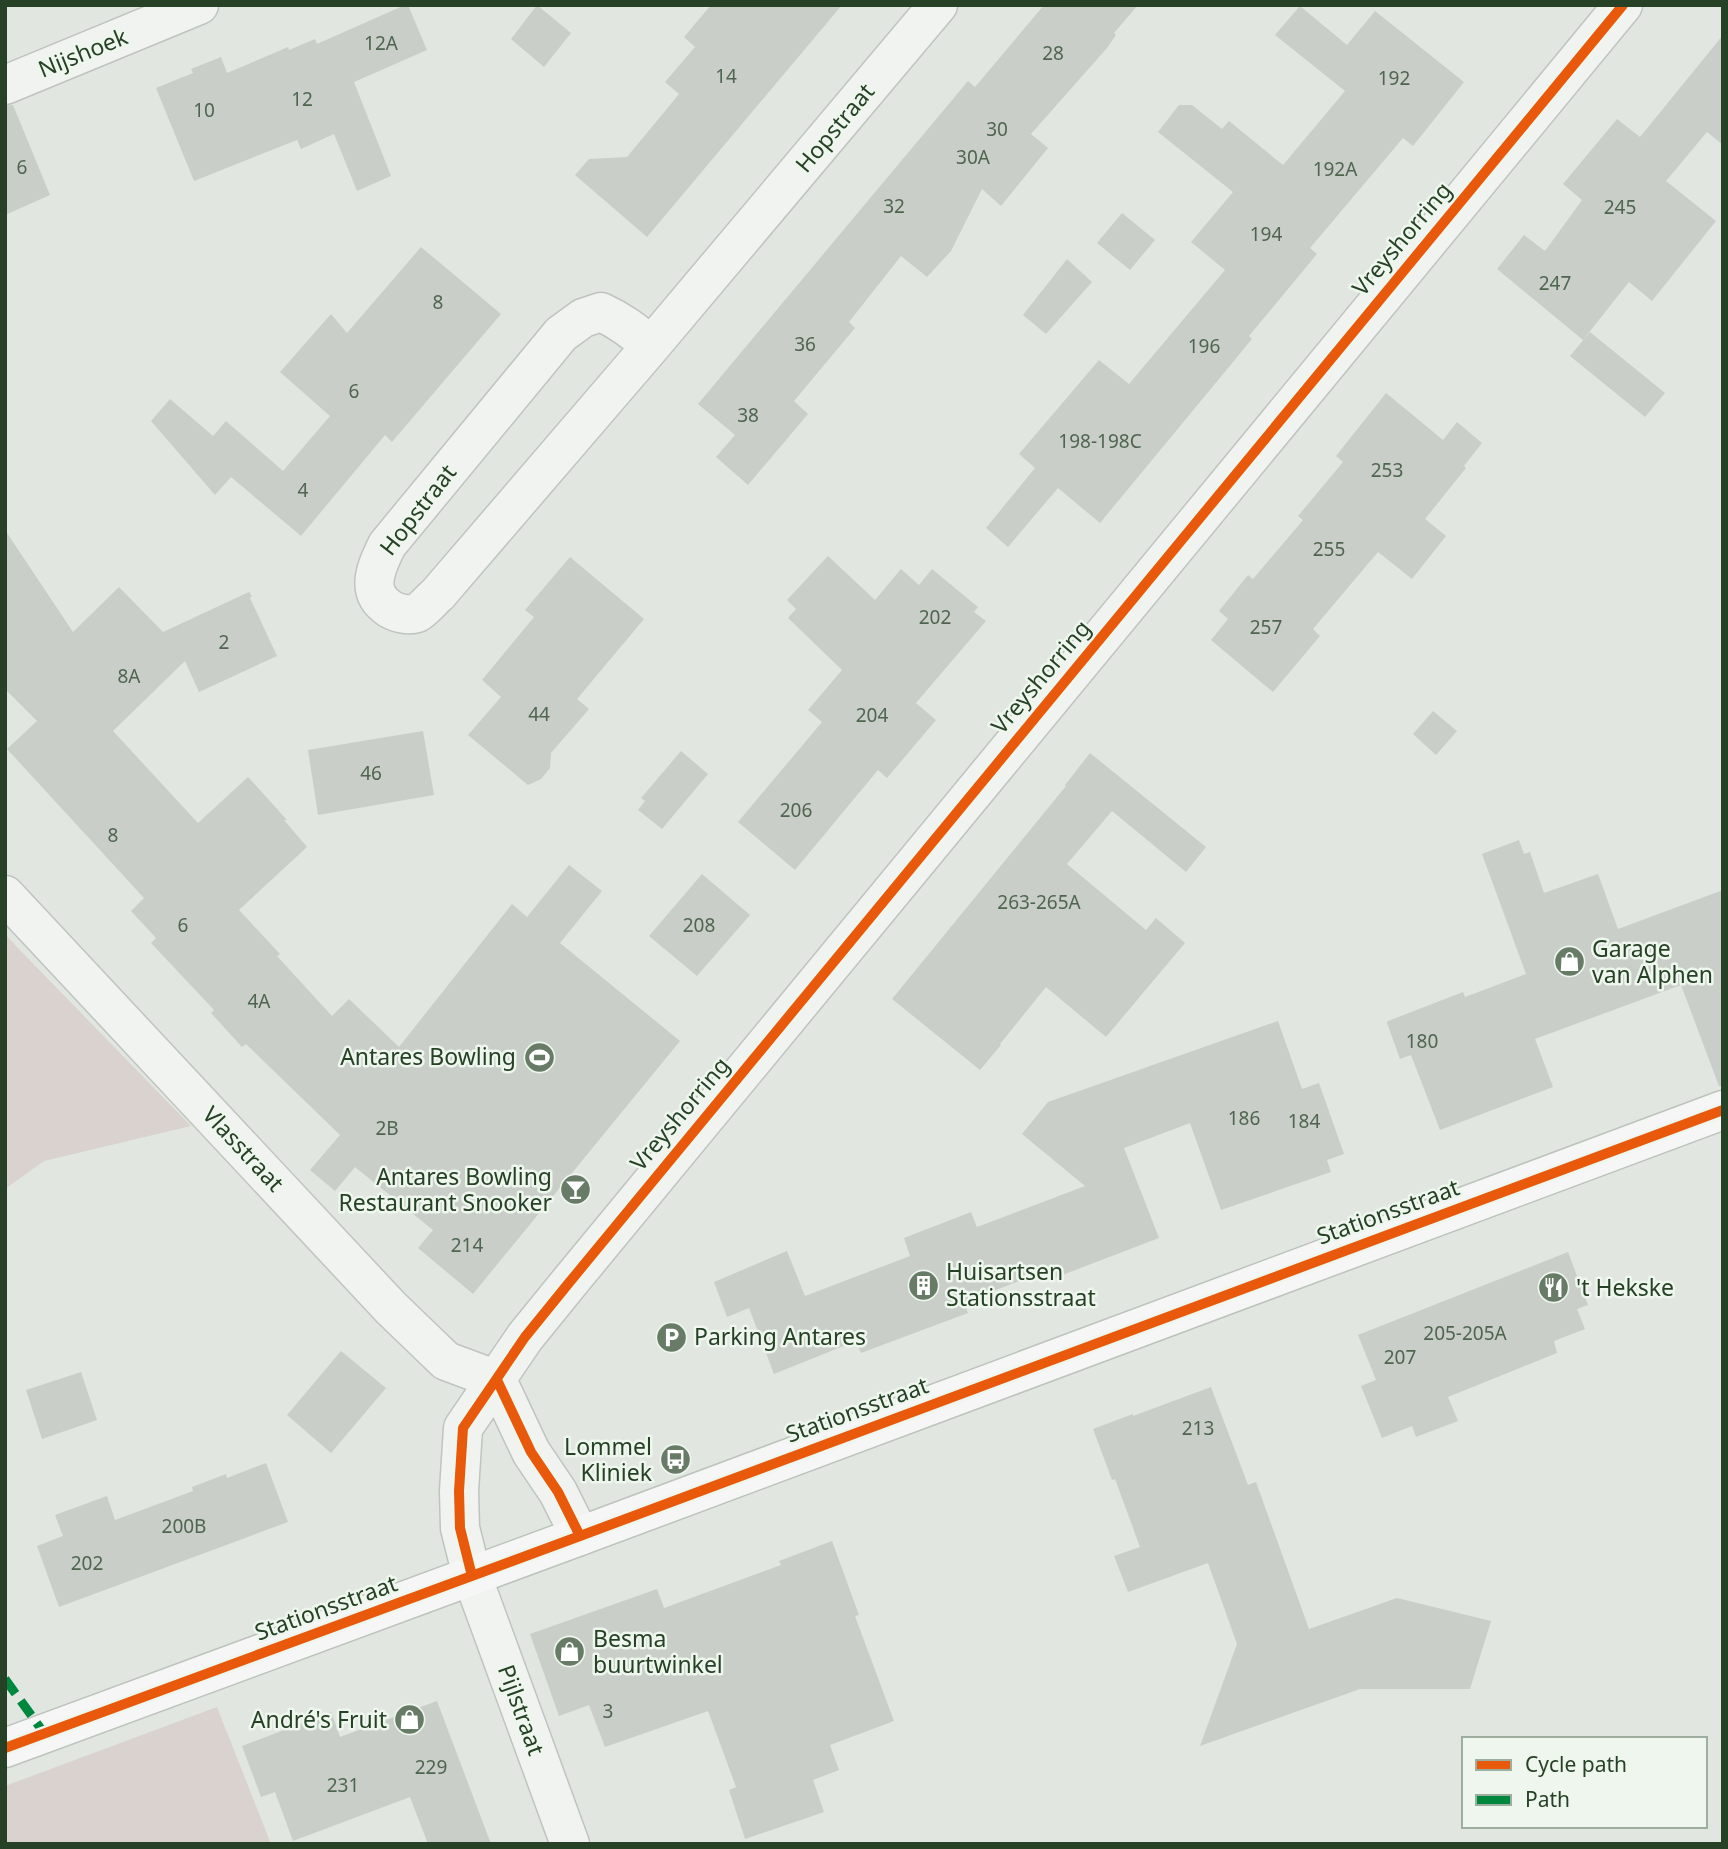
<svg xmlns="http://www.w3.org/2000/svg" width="1728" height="1849" viewBox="0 0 1728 1849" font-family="'Noto Sans',sans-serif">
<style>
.green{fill:#dad2ce}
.building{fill:#c9cec9}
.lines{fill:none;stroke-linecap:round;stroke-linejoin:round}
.minor-casing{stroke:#bfc4bf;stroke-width:41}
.major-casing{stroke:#bdc4bc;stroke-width:41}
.minor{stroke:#f0f3f0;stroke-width:38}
.major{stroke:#f5f6f5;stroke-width:38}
.quiet{stroke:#00873e;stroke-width:9;stroke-dasharray:18 9;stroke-linecap:butt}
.cycleway-casing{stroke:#eef6ee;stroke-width:15}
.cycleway{stroke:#e8590c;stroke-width:10}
.labels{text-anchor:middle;stroke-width:5;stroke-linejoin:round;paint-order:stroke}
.number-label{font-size:19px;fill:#506550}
.street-label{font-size:23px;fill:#264126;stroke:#eef6ee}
.poi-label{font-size:23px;fill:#264126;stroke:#eef6ee;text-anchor:start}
</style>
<rect width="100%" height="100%" fill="#e1e6e1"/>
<path class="green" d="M5,934L15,945L191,1126L44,1161L5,1189Z
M217,1707L271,1844H5V1786Z"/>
<path class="building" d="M405,5H408L427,50L354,82L391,176L357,191L334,134L301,149L297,140L194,181L156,88L193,73L191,69L221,57L227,73L288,47L289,50L315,39L317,44Z
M537,5L571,33L544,67L511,39Z
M711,5H842L647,237L575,175L589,159L627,157L679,94L665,82L695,47L684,37Z
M1044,5H1138L1114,33L1116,35L1107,48L1031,134L1048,148L1001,206L982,189L951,251L927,277L901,256L849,322L855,328L794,401L808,414L748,485L716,457L735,435L698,404L968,81L975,87Z
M1300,6L1347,45L1375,11L1464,82L1413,146L1403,138L1310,248L1317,254L1249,336L1252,339L1100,523L1058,488L1008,547L986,528L1035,468L1019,454L1099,360L1129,384L1225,270L1191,242L1233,192L1158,132L1179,105H1192L1222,129L1229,121L1283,165L1345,91L1275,35Z
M1723,35V145L1707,132L1666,181L1716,221L1652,301L1629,282L1583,340L1497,269L1524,235L1545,251L1582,200L1563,184L1617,119L1640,137Z
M13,105L50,195L5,215V106Z
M1122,213L1155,240L1130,270L1097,243Z
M421,247L501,314L392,442L385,435L301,536L231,477L215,495L151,421L170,399L213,436L226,421L283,471L330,416L280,372L331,314L347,333Z
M1067,259L1092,282L1046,334L1023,315Z
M1590,332L1665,393L1645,417L1570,356Z
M1386,393L1443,440L1457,422L1482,443L1464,466L1466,468L1425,519L1446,536L1412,579L1378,552L1313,629L1320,636L1273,692L1211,640L1228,619L1219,611L1248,575L1253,579L1303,520L1298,516L1343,462L1336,456Z
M5,530L73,632L119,587L163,632L249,592L252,596L250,598L277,656L199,692L185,661L113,731L198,823L248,777L287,820H284L307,847L239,910L280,954L277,956L332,1016L349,999L399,1047L512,904L527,917L569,865L602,891L560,943L680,1041L473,1294L418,1248L433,1230L355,1167L335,1191L310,1170L340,1135L246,1044L242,1047L211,1013L214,1010L151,943L156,938L131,911L144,898L7,749L37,721L5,689Z
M828,556L875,600L901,569L919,585L932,569L978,607L974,612L986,621L916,703L936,720L887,778L878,770L795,870L738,822L822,722L808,710L842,670L788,618L796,609L787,600Z
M570,557L644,619L577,699L589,709L551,753L550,768L541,779L528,785L468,735L501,697L482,680L534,617L525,610Z
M1433,711L1457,731L1436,755L1413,734Z
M423,731L434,795L318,815L308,750Z
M681,751L708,774L662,829L638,810L645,801L641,798Z
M1090,753L1206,847L1186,872L1112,811L1067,864L1146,930L1156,918L1185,943L1106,1037L1046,987L1000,1044L1001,1045L980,1070L892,999L1066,786L1065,785Z
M1519,840L1524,854L1530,852L1544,893L1598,874L1618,929L1723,890V1086H1719L1681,985L1535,1039L1553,1087L1440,1130L1411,1055L1400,1059L1387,1023L1388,1021L1463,992L1465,997L1526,974L1482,854Z
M702,874L750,915L697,976L649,936Z
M1278,1021L1302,1089L1319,1083L1344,1154L1327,1160L1331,1172L1221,1210L1190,1123L1124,1148L1159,1238L1044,1282L1040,1273L964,1302L968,1313L861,1353L856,1341L774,1374L749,1308L727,1317L714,1282L787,1251L805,1296L910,1256L904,1238L971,1212L977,1227L1085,1186L1022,1134L1048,1102Z
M1568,1252L1588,1305L1577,1309L1585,1329L1554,1341L1557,1353L1448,1397L1458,1421L1416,1437L1412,1426L1382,1438L1361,1386L1376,1380L1358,1335Z
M341,1351L386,1388L331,1453L287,1415Z
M81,1372L97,1420L42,1439L26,1390Z
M1211,1387L1248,1485L1256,1482L1309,1629L1397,1598L1491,1621L1470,1689H1360L1200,1746L1237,1644L1208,1563L1128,1592L1114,1556L1140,1547L1115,1479L1112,1480L1093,1429L1133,1414V1416Z
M266,1463L288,1522L59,1607L37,1546L63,1536L55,1515L107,1496L115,1520L193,1491L192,1487L226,1474L227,1478Z
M832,1541L859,1615L855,1616L894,1721L830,1745L839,1770L813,1780L824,1812L745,1839L729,1790L736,1787L708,1711L605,1747L589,1705L559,1716L530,1634L657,1589L664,1608L781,1565L779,1561Z
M437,1701L491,1844H428L410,1797L293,1841L275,1792L261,1797L242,1746L331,1712L340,1737Z"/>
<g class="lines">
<defs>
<path id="minor" d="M5,85L199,5
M651,346C635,332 621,321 601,312L583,318L561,334L387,545C376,568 364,592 390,609C397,613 408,616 417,613C424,609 432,599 438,594L651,346L938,5
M5,895L391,1308L446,1361L497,1380
M497,1380L531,1452L558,1492L580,1536
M570,1844L472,1576L460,1528L459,1491L463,1428L525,1337L568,1284L1623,5"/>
<path id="major" d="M5,1748L580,1536L1723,1110"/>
</defs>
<use href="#minor" class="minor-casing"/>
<use href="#major" class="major-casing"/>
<use href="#minor" class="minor"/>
<use href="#major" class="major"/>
<path class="quiet" d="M5,1679L44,1733"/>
<defs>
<path id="cycleway" d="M497,1380L531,1452L558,1492L580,1536
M472,1576L460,1528L459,1491L463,1428L525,1337L568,1284L1623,5
M5,1748L580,1536L1723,1110"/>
</defs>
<use href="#cycleway" class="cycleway-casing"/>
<use href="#cycleway" class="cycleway"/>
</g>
<defs>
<symbol id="shop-disc" viewBox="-11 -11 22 22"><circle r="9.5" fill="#677b67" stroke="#eef6ee"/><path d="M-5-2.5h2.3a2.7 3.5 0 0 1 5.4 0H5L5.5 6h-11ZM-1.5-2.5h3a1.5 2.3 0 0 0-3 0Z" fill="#fff"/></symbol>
<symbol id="stadium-disc" viewBox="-11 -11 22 22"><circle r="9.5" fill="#677b67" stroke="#eef6ee"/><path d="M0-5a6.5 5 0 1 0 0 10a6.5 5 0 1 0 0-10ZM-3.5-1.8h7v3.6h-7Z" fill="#fff"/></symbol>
<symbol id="bar-disc" viewBox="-11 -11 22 22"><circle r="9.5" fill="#677b67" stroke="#eef6ee"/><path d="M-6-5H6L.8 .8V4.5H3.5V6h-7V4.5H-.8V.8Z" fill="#fff"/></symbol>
<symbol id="building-disc" viewBox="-11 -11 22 22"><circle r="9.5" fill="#677b67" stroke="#eef6ee"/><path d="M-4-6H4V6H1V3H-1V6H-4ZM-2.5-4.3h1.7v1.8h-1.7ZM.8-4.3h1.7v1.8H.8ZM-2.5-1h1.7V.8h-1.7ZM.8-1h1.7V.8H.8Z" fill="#fff"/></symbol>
<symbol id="restaurant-disc" viewBox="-11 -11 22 22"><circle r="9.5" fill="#677b67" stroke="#eef6ee"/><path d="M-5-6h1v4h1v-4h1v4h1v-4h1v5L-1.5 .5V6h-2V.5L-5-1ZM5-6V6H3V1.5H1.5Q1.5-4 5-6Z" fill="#fff"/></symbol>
<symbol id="parking-disc" viewBox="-11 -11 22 22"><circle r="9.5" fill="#677b67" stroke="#eef6ee"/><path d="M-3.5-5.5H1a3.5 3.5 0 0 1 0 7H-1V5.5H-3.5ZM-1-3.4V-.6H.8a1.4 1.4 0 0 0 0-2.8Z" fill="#fff"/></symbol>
<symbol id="bus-disc" viewBox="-11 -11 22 22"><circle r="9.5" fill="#677b67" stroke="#eef6ee"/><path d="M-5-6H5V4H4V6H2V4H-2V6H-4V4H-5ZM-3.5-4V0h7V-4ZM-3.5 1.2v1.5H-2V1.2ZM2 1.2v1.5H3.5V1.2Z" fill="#fff"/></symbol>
</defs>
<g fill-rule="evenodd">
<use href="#shop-disc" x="1552" y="944" width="35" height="35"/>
<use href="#stadium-disc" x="522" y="1040" width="35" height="35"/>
<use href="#bar-disc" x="558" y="1172" width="35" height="35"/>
<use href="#building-disc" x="906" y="1268" width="35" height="35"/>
<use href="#restaurant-disc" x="1536" y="1270" width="35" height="35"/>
<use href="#parking-disc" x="654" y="1320" width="35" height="35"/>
<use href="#bus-disc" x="658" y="1442" width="35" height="35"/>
<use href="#shop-disc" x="552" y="1634" width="35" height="35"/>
<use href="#shop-disc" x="392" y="1702" width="35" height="35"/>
</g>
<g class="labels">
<g class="number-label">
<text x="381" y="50">12A</text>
<text x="1053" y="60">28</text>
<text x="726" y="83">14</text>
<text x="1394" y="85">192</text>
<text x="302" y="106">12</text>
<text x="204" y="117">10</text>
<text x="997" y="136">30</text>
<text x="973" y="164">30A</text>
<text x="22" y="174">6</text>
<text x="1335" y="176">192A</text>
<text x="894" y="213">32</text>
<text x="1620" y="214">245</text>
<text x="1266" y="241">194</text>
<text x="1555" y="290">247</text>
<text x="438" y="309">8</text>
<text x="805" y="351">36</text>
<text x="1204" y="353">196</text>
<text x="354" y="398">6</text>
<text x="748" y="422">38</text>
<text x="1100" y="448">198-198C</text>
<text x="1387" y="477">253</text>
<text x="303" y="497">4</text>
<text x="1329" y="556">255</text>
<text x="935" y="624">202</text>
<text x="1266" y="634">257</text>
<text x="224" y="649">2</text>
<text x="129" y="683">8A</text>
<text x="539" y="721">44</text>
<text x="872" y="722">204</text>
<text x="371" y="780">46</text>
<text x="796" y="817">206</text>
<text x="113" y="842">8</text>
<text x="1039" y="909">263-265A</text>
<text x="183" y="932">6</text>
<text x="699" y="932">208</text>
<text x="259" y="1008">4A</text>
<text x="1422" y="1048">180</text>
<text x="1244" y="1125">186</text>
<text x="1304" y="1128">184</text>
<text x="387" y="1135">2B</text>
<text x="467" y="1252">214</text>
<text x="1465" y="1340">205-205A</text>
<text x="1400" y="1364">207</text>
<text x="1198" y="1435">213</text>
<text x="184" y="1533">200B</text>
<text x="87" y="1570">202</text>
<text x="608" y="1718">3</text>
<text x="431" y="1774">229</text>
<text x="343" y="1792">231</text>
</g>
<g class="street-label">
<text transform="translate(83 53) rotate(-22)" y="8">Nijshoek</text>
<text transform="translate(835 128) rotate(-50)" y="8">Hopstraat</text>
<text transform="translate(1402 239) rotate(-50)" y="8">Vreyshorring</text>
<text transform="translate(418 510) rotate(-52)" y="8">Hopstraat</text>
<text transform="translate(1041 677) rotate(-50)" y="8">Vreyshorring</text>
<text transform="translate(680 1114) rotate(-50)" y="8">Vreyshorring</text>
<text transform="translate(243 1149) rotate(47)" y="8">Vlasstraat</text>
<text transform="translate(1388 1212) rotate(-20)" y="8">Stationsstraat</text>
<text transform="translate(857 1410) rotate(-20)" y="8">Stationsstraat</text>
<text transform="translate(326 1608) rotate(-20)" y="8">Stationsstraat</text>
<text transform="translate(521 1710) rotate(70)" y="8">Pijlstraat</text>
</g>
<g class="poi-label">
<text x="1592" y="957">Garage<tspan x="1592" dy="26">van Alphen</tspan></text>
<text x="516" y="1065" text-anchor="end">Antares Bowling</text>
<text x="552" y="1185" text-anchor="end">Antares Bowling<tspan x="552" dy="26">Restaurant Snooker</tspan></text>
<text x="946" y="1280">Huisartsen<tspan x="946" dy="26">Stationsstraat</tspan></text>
<text x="1576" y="1296">'t Hekske</text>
<text x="694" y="1345">Parking Antares</text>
<text x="652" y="1455" text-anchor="end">Lommel<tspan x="652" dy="26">Kliniek</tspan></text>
<text x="593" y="1647">Besma<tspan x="593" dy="26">buurtwinkel</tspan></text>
<text x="387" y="1728" text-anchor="end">André's Fruit</text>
</g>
</g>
<rect width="1728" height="1849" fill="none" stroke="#264126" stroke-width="14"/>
<rect x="1462" y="1737" width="245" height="91" fill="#eef6ee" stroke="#9eae9e" stroke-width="2"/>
<rect x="1476" y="1760" width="35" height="10" fill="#e8590c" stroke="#9eae9e" stroke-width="2"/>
<text x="1525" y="1772" font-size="21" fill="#264126">Cycle path</text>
<rect x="1476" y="1795" width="35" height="10" fill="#00873e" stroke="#9eae9e" stroke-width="2"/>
<text x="1525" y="1807" font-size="21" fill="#264126">Path</text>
</svg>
